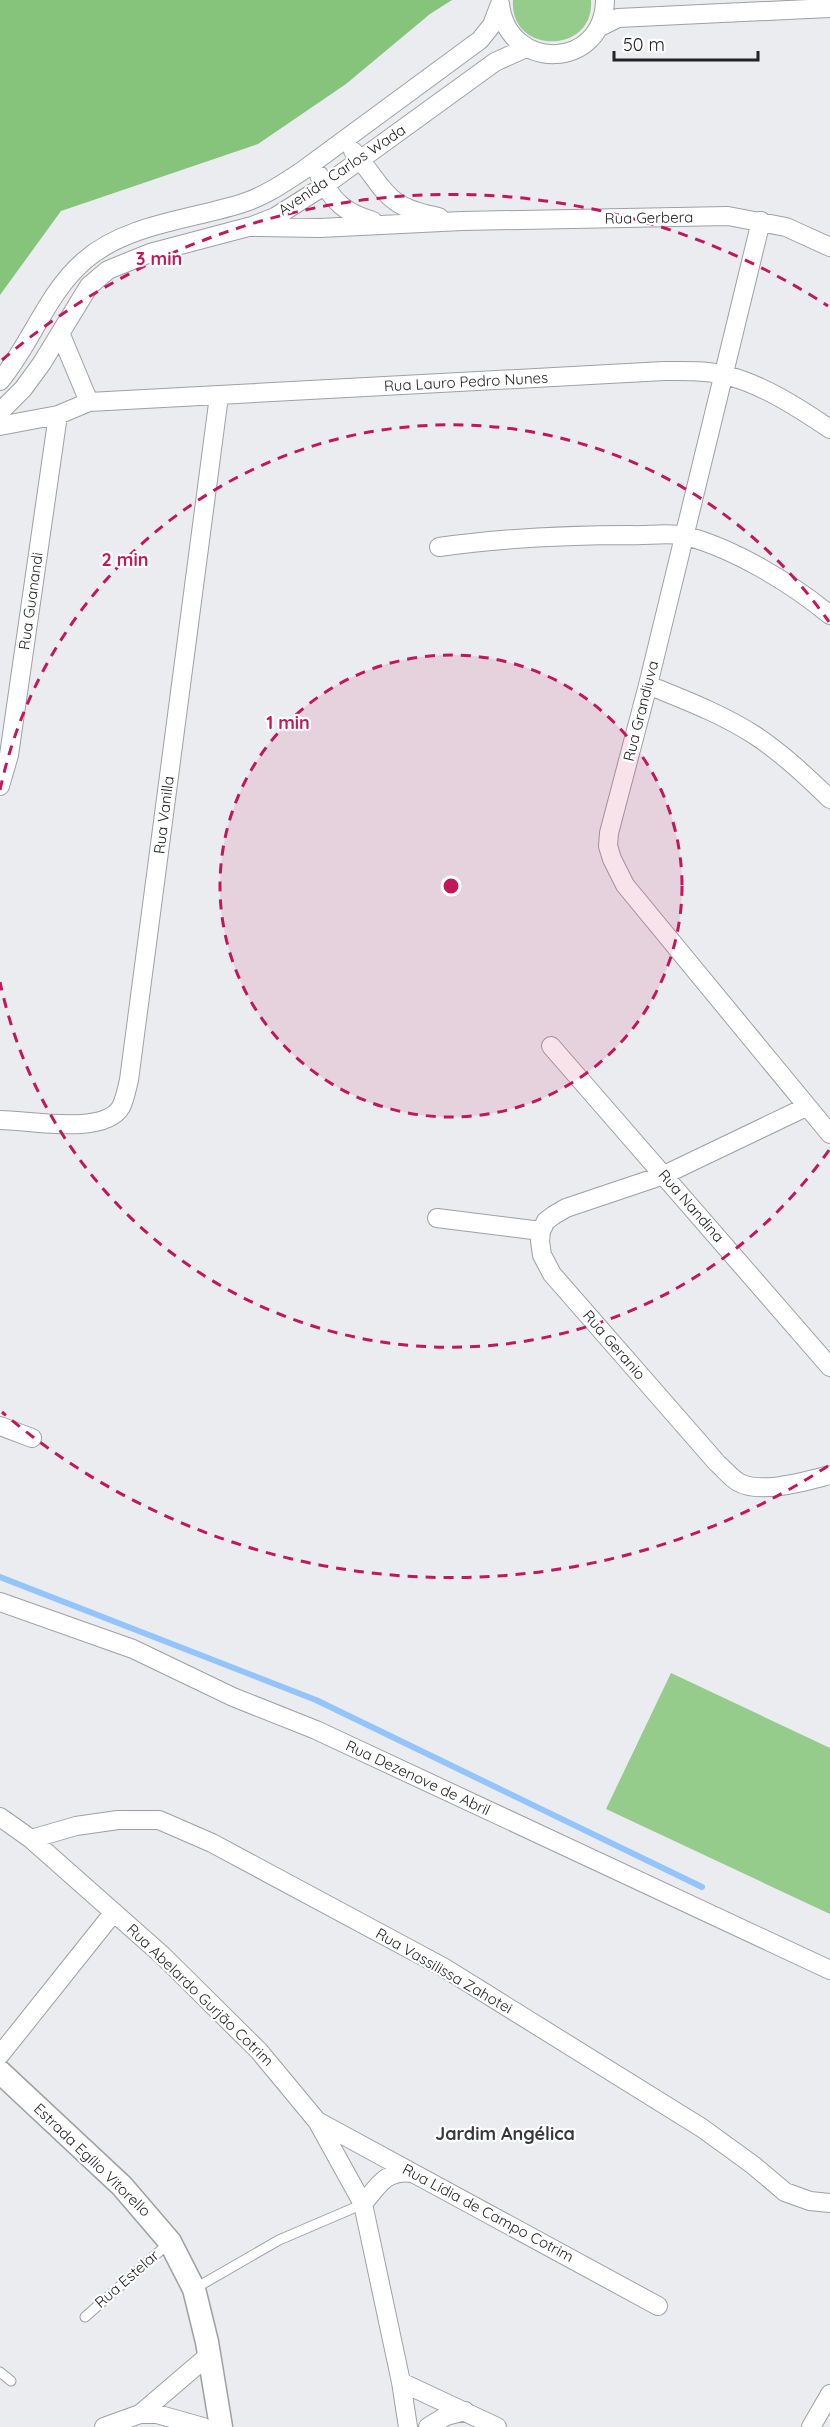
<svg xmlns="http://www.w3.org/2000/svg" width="830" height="2427" viewBox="0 0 830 2427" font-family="Quicksand,sans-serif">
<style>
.green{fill:#95cb8b}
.forest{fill:#86c47b}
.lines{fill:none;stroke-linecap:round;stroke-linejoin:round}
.stream{stroke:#93c4fc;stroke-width:6}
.service-casing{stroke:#9ea0a4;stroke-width:11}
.minor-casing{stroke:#9ea0a4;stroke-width:20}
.tertiary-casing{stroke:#9ea0a4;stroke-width:25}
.service{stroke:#fff;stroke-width:9}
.minor{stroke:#fff;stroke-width:18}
.tertiary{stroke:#fff;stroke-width:22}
.ring{fill:none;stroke:#c2185b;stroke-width:3;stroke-dasharray:10 8}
.labels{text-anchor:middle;stroke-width:4.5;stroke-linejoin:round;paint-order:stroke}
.street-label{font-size:15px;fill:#222324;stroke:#fff}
.quarter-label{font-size:18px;font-weight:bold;fill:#37383b;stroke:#fff}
.centre{fill:#c2185b;stroke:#fff;stroke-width:3}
.ring-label{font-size:18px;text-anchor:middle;font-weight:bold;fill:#c2185b;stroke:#fff;stroke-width:4.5;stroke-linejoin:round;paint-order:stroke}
</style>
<rect width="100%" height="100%" fill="#eaecf0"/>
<path class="green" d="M513,0H591C595,55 509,55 513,0Z
M671,1673L830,1748V1914L606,1809Z"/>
<path class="forest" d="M0,0H452L430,14L346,84L258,144L61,211L0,295Z"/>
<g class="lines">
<path class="stream" d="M0,1577L316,1700L702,1887"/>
<defs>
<path id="service" d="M194,2289L279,2240L363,2204
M85,2317L169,2243
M0,2372L11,2381"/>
<path id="minor" d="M500,4C508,73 604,70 605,0
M600,27L618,18L830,8
M353,151C386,189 383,207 439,217
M319,175C333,202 345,213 373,221
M761,221L648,685L609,833L608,846L612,859L625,885L830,1134
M257,227L320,228L462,221L728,216L786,227L830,247
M61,335L89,402
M0,381C31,344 47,293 84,261C127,223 193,220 246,202C266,195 284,183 302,171L480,40L492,25L500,4
M0,412L23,389L42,363L89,286L108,270L150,253L252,226L275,217L324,186L495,62L526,48
M0,426L58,415L89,402L664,371C684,371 705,370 725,375C762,384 799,408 830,429
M439,547C503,538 566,535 631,535C648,536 669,532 686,536C735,549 791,583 830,615
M648,685C685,700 722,714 756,736C783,754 807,777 830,799
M0,786L9,755L58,415
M551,1046L830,1367
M806,1107L664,1175L566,1208L554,1215L546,1221L541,1231L540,1241L542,1255L552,1274L717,1463C724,1469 730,1477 738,1482C760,1495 806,1481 830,1475
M0,1120C29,1120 104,1136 121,1107C125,1099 127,1088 129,1080L219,396
M437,1218L541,1231
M0,1426L32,1438
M0,1602L133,1649L233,1697L316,1730L830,1970
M0,1817L31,1839L162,1955L259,2051L317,2121L363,2204L401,2382L408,2427
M31,1839L76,1826L118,1820H159L212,1843L443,1967L702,2128L753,2165L785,2192L810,2201L830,2203
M0,2055L114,1912
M319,2122L658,2306
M363,2204C378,2186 386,2169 413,2173
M401,2382L497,2427
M140,2414L209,2355
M104,2427L140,2414H157L203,2427
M428,2427L446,2416L465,2411
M811,2427L830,2394"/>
<path id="tertiary" d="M0,2072L122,2186L170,2242L194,2289L207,2342L221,2427"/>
</defs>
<use href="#service" class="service-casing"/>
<use href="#minor" class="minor-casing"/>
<use href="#tertiary" class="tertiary-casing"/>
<use href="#service" class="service"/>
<use href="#minor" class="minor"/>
<use href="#tertiary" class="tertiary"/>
</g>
<circle cx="451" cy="886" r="231" fill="#c2185b" fill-opacity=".12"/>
<g class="ring">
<circle cx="451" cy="886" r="231"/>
<path d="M829 1150A461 461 0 0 1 0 982M0 790A461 461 0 0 1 829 622"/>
<path d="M828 1466A692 692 0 0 1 2 1412M2 360A692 692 0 0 1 828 306"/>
</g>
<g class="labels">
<g class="street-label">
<text transform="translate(342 170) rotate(-34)" y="5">Avenida Carlos Wada</text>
<text transform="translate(649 218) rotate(-1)" y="5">Rua Gerbera</text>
<text transform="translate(466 382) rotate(-3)" y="5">Rua Lauro Pedro Nunes</text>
<text transform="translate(31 601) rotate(-82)" y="5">Rua Guanandi</text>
<text transform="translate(641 711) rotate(-76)" y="5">Rua Grandiuva</text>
<text transform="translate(164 815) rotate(-83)" y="5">Rua Vanilla</text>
<text transform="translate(691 1206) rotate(49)" y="5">Rua Nandina</text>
<text transform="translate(614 1345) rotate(49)" y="5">Rua Geranio</text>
<text transform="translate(418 1778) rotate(25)" y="5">Rua Dezenove de Abril</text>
<text transform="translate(444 1971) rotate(30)" y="5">Rua Vassilissa Zahotei</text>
<text transform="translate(200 1995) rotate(44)" y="5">Rua Abelardo Gurjão Cotrim</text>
<text transform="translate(92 2160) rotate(44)" y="5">Estrada Egílio Vitorello</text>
<text transform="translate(488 2213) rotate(28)" y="5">Rua Lídia de Campo Cotrim</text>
<text transform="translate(127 2279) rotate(-41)" y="5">Rua Estelar</text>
</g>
<g class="quarter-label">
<text x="505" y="2140">Jardim Angélica</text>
</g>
</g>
<circle cx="451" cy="886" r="9" class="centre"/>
<g class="ring-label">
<text x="159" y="265">3 min</text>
<text x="125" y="566">2 min</text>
<text x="288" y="729">1 min</text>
</g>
<path d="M614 51v9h144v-9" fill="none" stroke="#222324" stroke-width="3"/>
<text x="623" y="51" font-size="18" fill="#222324" stroke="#ffffff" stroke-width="4.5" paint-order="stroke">50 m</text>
</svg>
